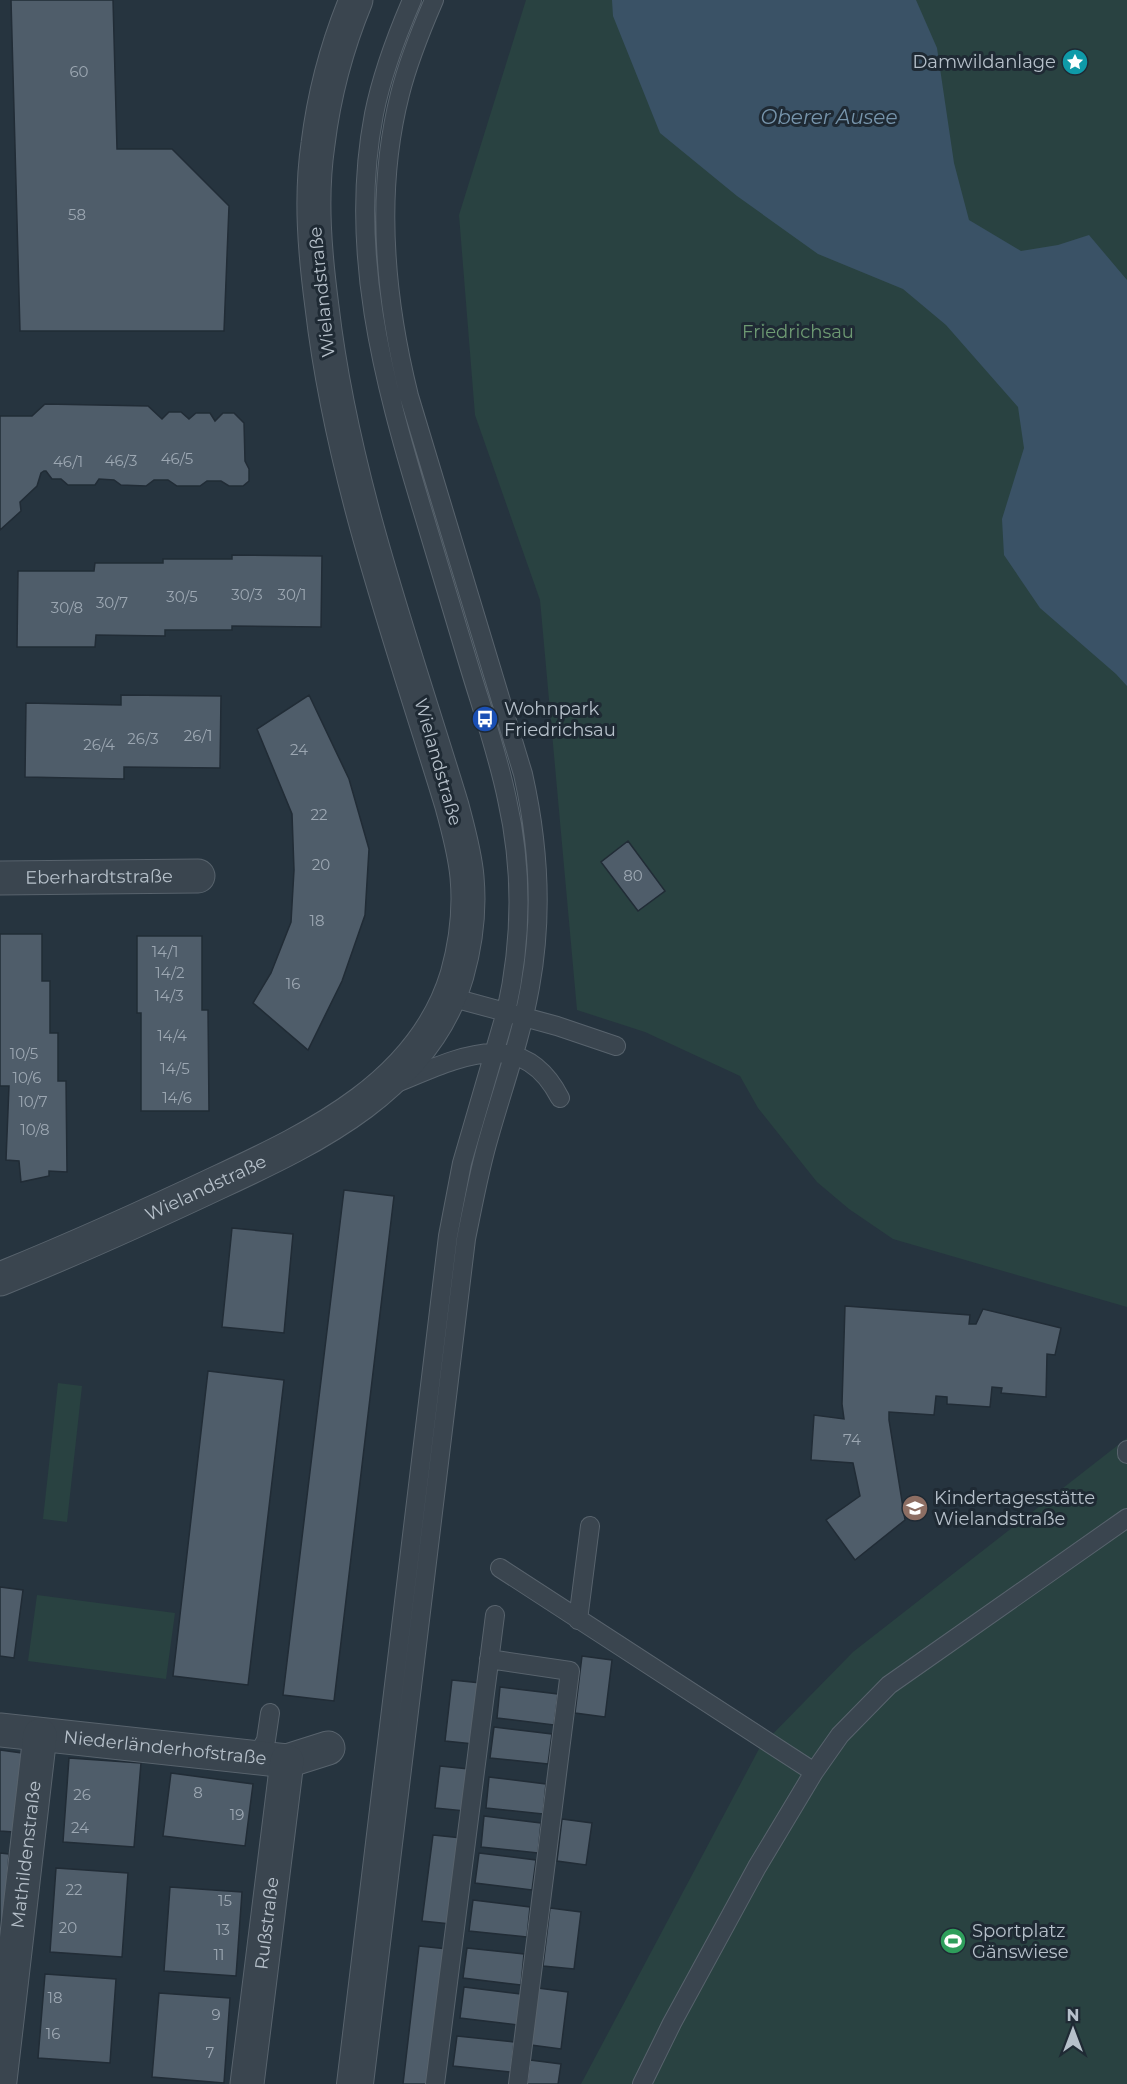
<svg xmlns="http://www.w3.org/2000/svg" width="1127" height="2084" viewBox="0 0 1127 2084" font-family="Montserrat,sans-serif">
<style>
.green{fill:#294241}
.water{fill:#3a5266}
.building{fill:#4f5d6a;stroke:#212c36;stroke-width:1.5}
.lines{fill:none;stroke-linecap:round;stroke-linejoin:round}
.service-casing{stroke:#58636d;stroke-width:20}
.minor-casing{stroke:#58636d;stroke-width:35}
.tertiary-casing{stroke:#58636d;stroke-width:35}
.service{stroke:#3a454f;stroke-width:18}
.minor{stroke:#3a454f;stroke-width:33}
.tertiary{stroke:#3a454f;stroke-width:33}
.labels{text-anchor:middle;stroke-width:6;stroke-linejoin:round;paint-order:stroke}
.number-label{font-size:15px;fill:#9ca7b2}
.poi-label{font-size:18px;fill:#b6c0ca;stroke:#1f2a34;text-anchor:start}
.street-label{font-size:18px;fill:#b6c0ca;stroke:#1f2a34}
.park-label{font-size:18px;fill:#6e9a73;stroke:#1f2a34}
.water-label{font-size:20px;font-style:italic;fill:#7795ac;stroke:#1f2a34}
</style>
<rect width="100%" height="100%" fill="#26343f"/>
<path class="green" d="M526,0H1127V1307L893,1239L849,1209L817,1182L758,1108L740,1076L645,1032L577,1010L540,600L475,415L459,215Z
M58,1383L82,1386L67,1522L43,1519Z
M1127,1438V2084H581L760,1747L853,1652Z
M37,1595L175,1613L166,1679L28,1661Z"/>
<path class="water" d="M612,0H916L937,48L954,163L969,220L1021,251L1058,245L1089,235L1127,280V686L1116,674L1040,608L1004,555L1002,519L1024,448L1018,407L946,325L903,289L818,254L737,196L660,133L613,16Z"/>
<path class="building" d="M11,0H113L117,149H172L229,206L224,331H20Z
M45,404L148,406L162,419L169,412H181L189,419L196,413H210L215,421L223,413H234L244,423L245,461L249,469V481L243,486H229L221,481H207L200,486H177L168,480H154L146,486L121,485L114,480L99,479L95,485H68L61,479H52L46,471H44L41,473L37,486L20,502L21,511L0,530V416H32Z
M232,555L322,556L321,627L232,626V630H165V636L96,635L95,647H17L18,571H94L95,563H163V559H232Z
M121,695L221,696L220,768L124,767V779L25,777L26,703L121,705Z
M309,695L349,779L369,849L365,915L342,981L308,1050L253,1003L271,973L291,922L294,870L292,814L257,729Z
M628,841L665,891L638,911L601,862Z
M0,934H42V981H50V1033H58V1081H66L67,1172L49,1171V1176L21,1182L19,1161L6,1160L9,1086H0Z
M137,936H202V1010H208L209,1111H141V1013H137Z
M344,1190L394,1196L334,1701L283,1695Z
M232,1228L293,1234L284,1333L222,1327Z
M845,1306L970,1315L969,1324H976L983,1309L1061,1328L1055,1355L1047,1354L1046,1397L1001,1393L1002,1388L992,1387L990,1407L947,1404V1397L936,1396L934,1415L889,1412V1420L905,1520L855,1560L826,1520L860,1496L853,1463L811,1460L814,1415L844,1419L842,1404Z
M208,1371L284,1380L248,1685L173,1676Z
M0,1587L23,1590L14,1658L0,1656Z
M582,1656L612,1660L605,1717L575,1713Z
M452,1680L481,1683L474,1744L445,1741Z
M500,1687L558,1694L554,1725L497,1718Z
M494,1727L552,1734L548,1764L490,1758Z
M0,1750L22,1753L14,1832L0,1831Z
M69,1758L141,1763L134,1847L63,1842Z
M440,1766L469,1769L465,1811L435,1808Z
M171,1773L253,1784L245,1846L163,1836Z
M489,1777L546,1784L543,1814L486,1808Z
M484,1816L541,1823L538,1853L481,1847Z
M562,1819L592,1823L586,1865L557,1861Z
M433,1835L462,1838L451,1924L422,1921Z
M0,1853L9,1854L3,1938H0Z
M479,1853L536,1860L532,1890L475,1883Z
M56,1868L128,1873L122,1957L50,1952Z
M170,1887L242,1892L236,1976L164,1971Z
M473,1900L530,1907L527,1937L469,1931Z
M550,1908L581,1912L574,1969L543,1966Z
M419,1946L448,1949L432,2084H403Z
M467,1948L524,1954L521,1985L463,1978Z
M45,1974L116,1979L110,2063L38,2058Z
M464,1987L521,1994L518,2025L460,2018Z
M538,1988L568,1992L561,2049L531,2045Z
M159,1993L230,1998L224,2083L152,2077Z
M457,2036L514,2042L511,2072L453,2066Z
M530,2060L561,2064L558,2084H527Z"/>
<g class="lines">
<defs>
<path id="service" d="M450,997L557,1026L616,1046
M394,1084C454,1060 521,1022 560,1098
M1127,1450V1454
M500,1568L814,1772
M578,1620L590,1526
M489,1659L570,1671L518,2084
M256,1758L266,1740L270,1713
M346,2084L448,1236L462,1163L506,1012C522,941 523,870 507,799C498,755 483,712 470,669C454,615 438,562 422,509C383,380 348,249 374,114C382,74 396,37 412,0
M364,2084L466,1239C473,1205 479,1171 489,1137C503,1087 521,1038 530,987C543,916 539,845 523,774L409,396C385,299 375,192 400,94C408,62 421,30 434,0
M435,2084L495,1615
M642,2084L672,2023L757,1867L814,1772L840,1735L889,1685L1127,1518"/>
<g id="minor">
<path id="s1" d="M0,878L198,876"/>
<path id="s2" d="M0,1730L287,1761L328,1748"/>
<path id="s3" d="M0,2081L40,1735"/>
<path id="s4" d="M247,2084L287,1761"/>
</g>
<g id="tertiary">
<path id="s5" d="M0,1279C74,1249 147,1216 219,1182C316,1137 424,1085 457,975C466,943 470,910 467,877C465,853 458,829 452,806C402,641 342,478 322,307C315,254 310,198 318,144C324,95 337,46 356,0"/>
</g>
</defs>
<use href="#service" class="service-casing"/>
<use href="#minor" class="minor-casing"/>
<use href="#tertiary" class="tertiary-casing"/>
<use href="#service" class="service"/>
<use href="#minor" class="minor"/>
<use href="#tertiary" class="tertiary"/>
</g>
<defs>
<symbol id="sight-disc" viewBox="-11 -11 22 22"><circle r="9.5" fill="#0f9aa8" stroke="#1f2a34"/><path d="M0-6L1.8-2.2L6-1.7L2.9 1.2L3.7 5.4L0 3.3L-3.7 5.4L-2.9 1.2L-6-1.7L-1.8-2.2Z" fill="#fff"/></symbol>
<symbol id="bus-disc" viewBox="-11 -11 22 22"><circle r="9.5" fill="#1a4fb4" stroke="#1f2a34"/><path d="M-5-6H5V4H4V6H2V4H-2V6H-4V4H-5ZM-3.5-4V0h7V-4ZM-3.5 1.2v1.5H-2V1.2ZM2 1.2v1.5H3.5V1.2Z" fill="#fff"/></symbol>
<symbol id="school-disc" viewBox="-11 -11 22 22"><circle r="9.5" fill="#8d6e63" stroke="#1f2a34"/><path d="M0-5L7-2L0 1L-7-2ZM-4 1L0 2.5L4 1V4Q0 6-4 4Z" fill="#fff"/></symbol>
<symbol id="stadium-disc" viewBox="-11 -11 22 22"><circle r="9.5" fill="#2e9e5b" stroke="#1f2a34"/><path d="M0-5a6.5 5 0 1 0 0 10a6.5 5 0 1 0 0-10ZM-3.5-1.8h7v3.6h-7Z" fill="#fff"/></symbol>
</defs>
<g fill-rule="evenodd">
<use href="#sight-disc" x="1060" y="47" width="30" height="30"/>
<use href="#bus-disc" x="470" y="704" width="30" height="30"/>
<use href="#school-disc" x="900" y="1493" width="30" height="30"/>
<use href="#stadium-disc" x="938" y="1926" width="30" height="30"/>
</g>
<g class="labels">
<g class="number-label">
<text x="79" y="77">60</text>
<text x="77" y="220">58</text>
<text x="177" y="464">46/5</text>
<text x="121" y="466">46/3</text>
<text x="68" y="467">46/1</text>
<text x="247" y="600">30/3</text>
<text x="292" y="600">30/1</text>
<text x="182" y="602">30/5</text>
<text x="112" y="608">30/7</text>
<text x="67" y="613">30/8</text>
<text x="198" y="741">26/1</text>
<text x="143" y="744">26/3</text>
<text x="99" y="750">26/4</text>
<text x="299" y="755">24</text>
<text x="319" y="820">22</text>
<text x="321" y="870">20</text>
<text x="633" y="881">80</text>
<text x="317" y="926">18</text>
<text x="165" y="957">14/1</text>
<text x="170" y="978">14/2</text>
<text x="293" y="989">16</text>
<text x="169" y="1001">14/3</text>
<text x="172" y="1041">14/4</text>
<text x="24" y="1059">10/5</text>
<text x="175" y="1074">14/5</text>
<text x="27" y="1083">10/6</text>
<text x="177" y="1103">14/6</text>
<text x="33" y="1107">10/7</text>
<text x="35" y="1135">10/8</text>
<text x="852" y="1445">74</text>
<text x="198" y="1798">8</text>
<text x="82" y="1800">26</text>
<text x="237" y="1820">19</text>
<text x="80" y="1833">24</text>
<text x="74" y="1895">22</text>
<text x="225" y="1906">15</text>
<text x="68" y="1933">20</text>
<text x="223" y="1935">13</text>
<text x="219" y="1960">11</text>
<text x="55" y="2003">18</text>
<text x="216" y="2020">9</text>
<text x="53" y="2039">16</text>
<text x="210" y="2058">7</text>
</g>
<g class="poi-label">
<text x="1056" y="68" text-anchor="end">Damwildanlage</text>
<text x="504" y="715">Wohnpark<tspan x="504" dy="21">Friedrichsau</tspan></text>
<text x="934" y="1504">Kindertagesstätte<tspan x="934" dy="21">Wielandstraße</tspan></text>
<text x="972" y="1937">Sportplatz<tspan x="972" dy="21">Gänswiese</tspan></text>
</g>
<g class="street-label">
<text transform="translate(322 292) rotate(-96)" y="6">Wielandstraße</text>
<text transform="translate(438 762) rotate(74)" y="6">Wielandstraße</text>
<text dy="6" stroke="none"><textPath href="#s1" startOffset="99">Eberhardtstraße</textPath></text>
<text dy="6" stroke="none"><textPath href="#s5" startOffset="225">Wielandstraße</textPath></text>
<text dy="6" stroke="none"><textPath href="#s2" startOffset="166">Niederländerhofstraße</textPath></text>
<text dy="6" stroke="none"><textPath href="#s3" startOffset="228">Mathildenstraße</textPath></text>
<text dy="6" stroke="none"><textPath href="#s4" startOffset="162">Rußstraße</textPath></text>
</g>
<g class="park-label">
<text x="798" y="338">Friedrichsau</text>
</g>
<g class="water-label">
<text x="829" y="124">Oberer Ausee</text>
</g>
</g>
<g transform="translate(1073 2030)" stroke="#1f2a34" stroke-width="4.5" paint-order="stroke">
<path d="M0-4.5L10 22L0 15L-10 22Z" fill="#b6c0ca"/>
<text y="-9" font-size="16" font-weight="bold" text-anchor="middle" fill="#b6c0ca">N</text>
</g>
</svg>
